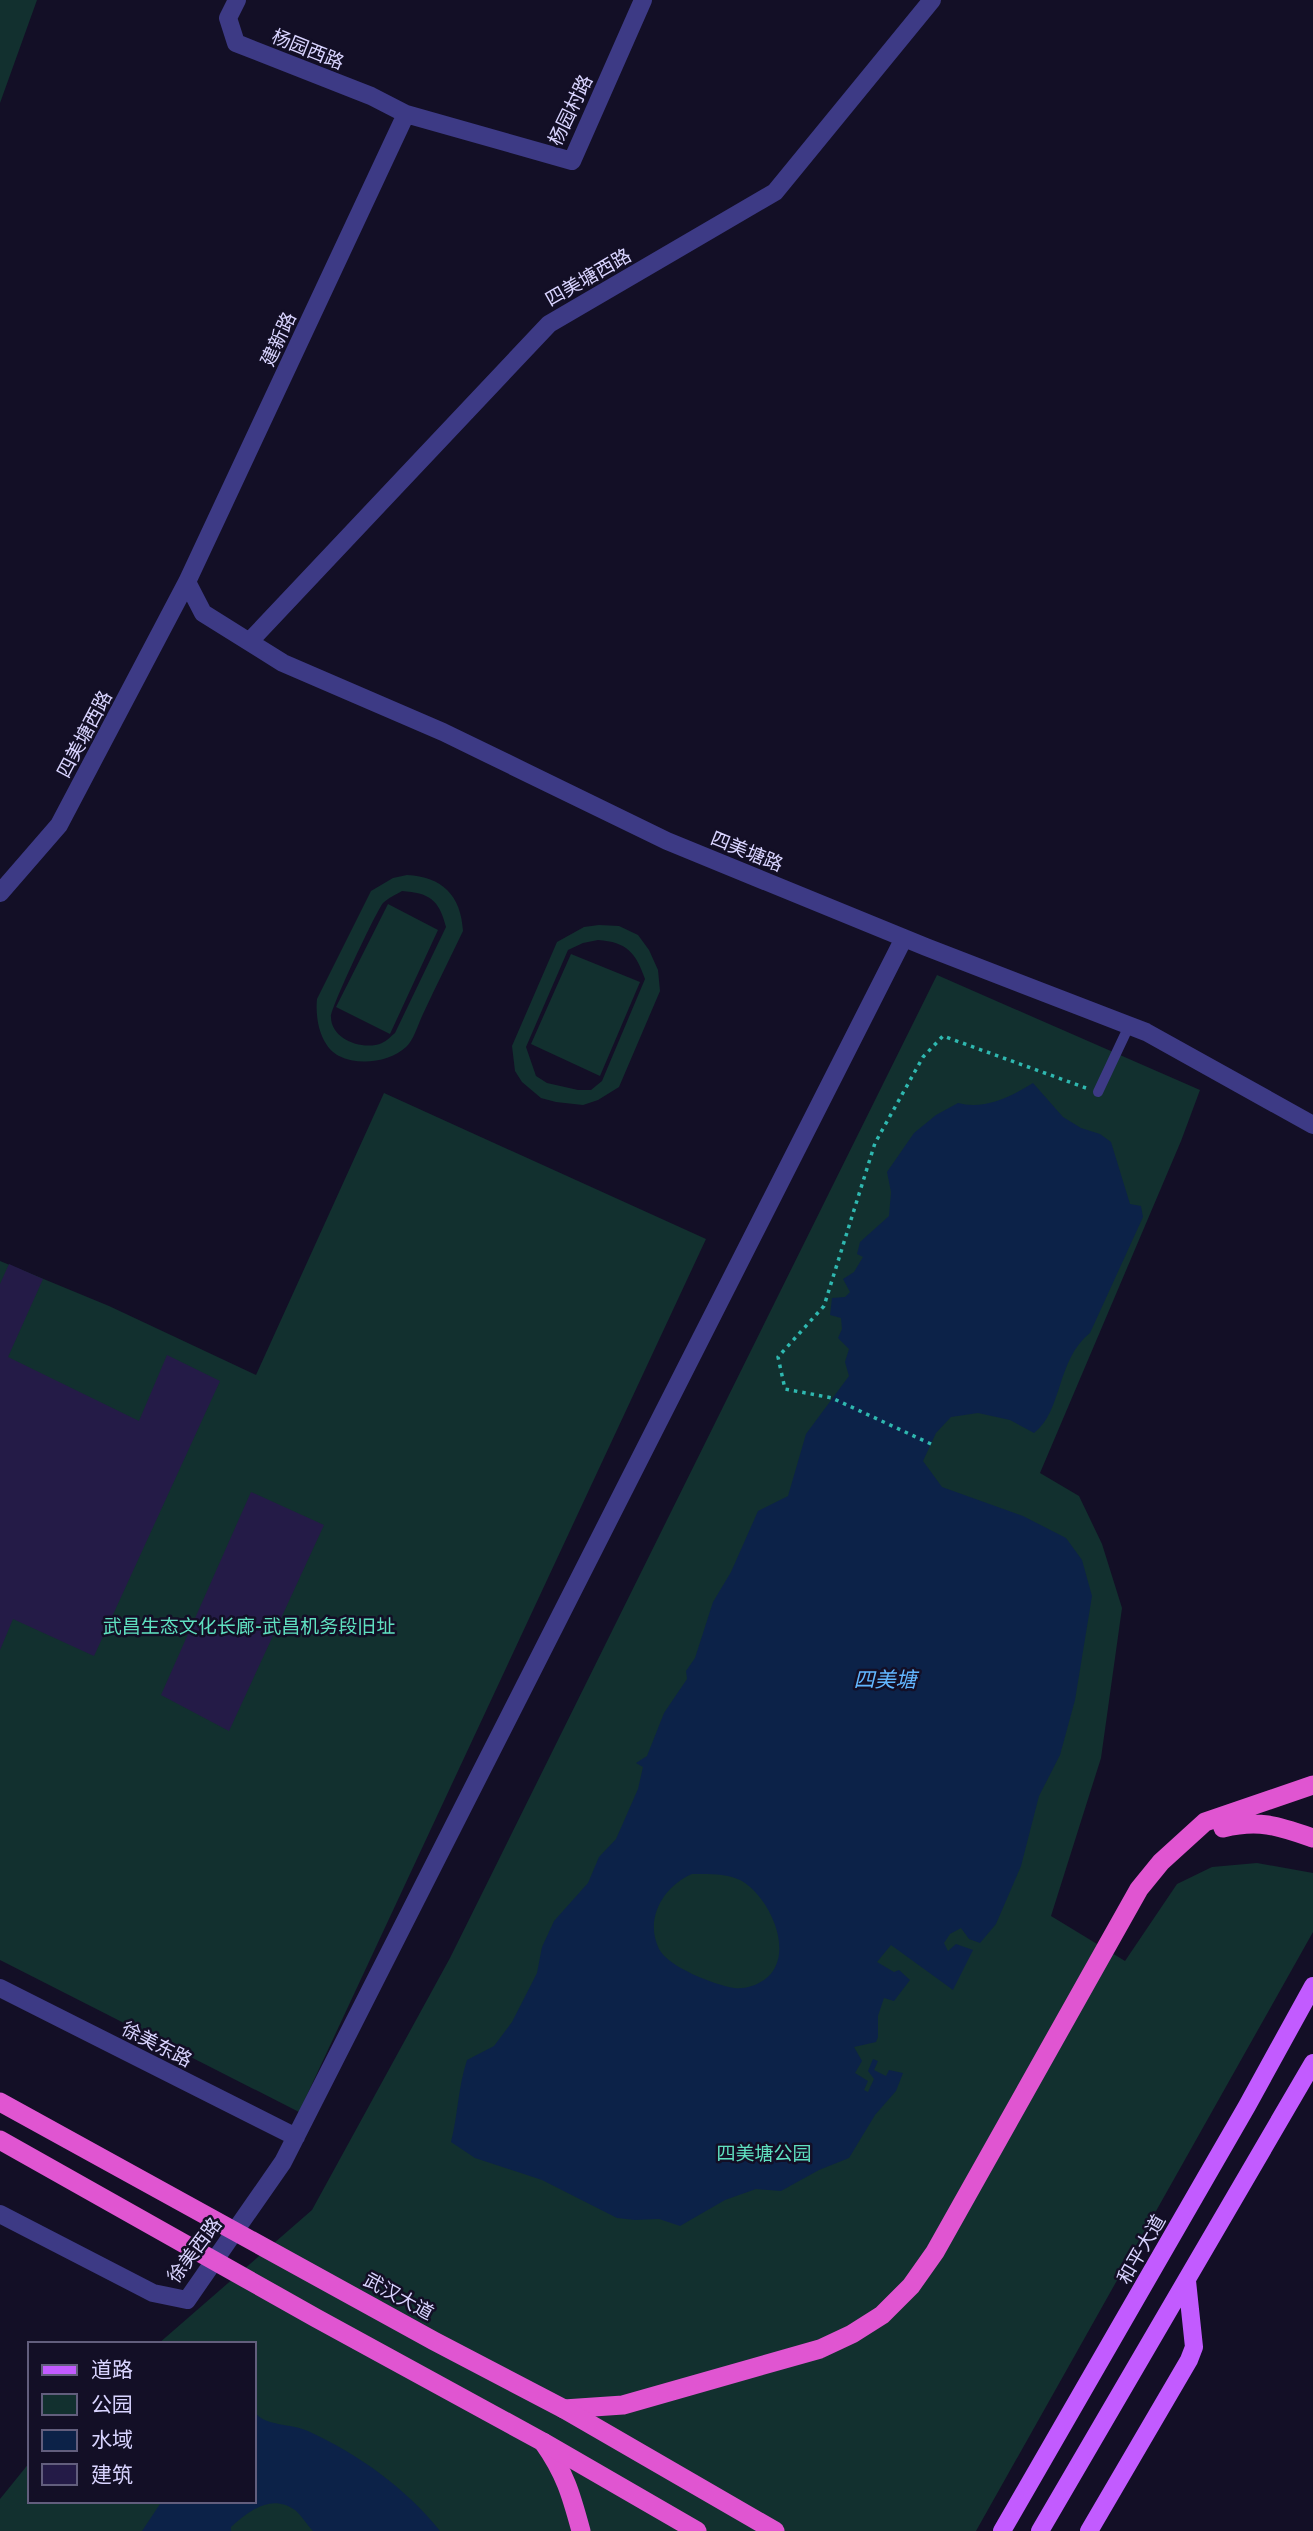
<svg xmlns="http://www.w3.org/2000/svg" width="1313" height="2531" viewBox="0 0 1313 2531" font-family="'IBM Plex Sans','Noto Sans SC',sans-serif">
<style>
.green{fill:#12302f;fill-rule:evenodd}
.water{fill:#0c2248;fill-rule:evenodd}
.building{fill:#241b47}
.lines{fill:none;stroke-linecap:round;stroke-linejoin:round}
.path{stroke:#2fb8b0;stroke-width:3.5;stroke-dasharray:3.5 5;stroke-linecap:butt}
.service{stroke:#3d3a85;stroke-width:10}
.minor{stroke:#3d3a85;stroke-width:18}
.primary{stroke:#c25bff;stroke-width:18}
.trunk{stroke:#e055d1;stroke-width:19}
.trunk-bridge{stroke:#e055d1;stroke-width:19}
.labels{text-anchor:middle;stroke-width:5;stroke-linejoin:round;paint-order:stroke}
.street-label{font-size:19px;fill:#d9d4ff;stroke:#130f26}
.park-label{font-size:19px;fill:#5fe0c0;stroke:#130f26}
.water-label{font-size:21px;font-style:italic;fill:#62b6ff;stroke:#130f26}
</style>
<rect width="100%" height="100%" fill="#130f26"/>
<path class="green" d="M0,0H37L0,103Z
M407,875C442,877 461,895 463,931C450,958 436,986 423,1014C418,1024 414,1040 406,1047C390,1062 359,1066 339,1056C320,1046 315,1018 317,999L371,891L393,878ZM402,891C429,893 439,899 446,927L395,1033C391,1036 387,1041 382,1043C364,1051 331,1040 331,1017C330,1009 377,910 383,903C388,898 397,894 402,891Z
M388,904L438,930L390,1034L336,1007Z
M599,925L619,926L638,935L649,950L658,970L660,991L619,1087L598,1100L583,1105L556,1102L541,1098L522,1082L515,1071L512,1046L557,942L584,927ZM598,940C627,942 636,953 645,979L602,1081L591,1090H578L547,1083L536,1076L526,1047L568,950L583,943Z
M571,954L640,982L600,1076L531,1044Z
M937,975L1200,1090L1181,1141L1040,1473L1079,1496L1102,1544L1122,1608L1101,1758L1051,1916L1125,1961L1177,1884L1212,1867L1257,1863L1313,1873V1932L976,2531H0V2499L30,2462V2501H254V2344H158L312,2210L450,1958Z
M384,1093L706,1239L299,2112L0,1960V1261L109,1306L256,1375Z"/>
<path class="water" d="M1033,1083L1063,1117L1081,1128L1100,1134L1111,1142L1130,1204L1141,1206L1143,1217L1090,1333C1056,1360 1063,1411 1034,1433L1010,1420L978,1413L951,1417L936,1433L923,1461L942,1487L1023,1516L1066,1538L1082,1560L1092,1596L1075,1700L1060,1755L1039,1796L1021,1866L996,1924L980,1943L969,1939L961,1928L950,1934L944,1943L948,1951L956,1944L973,1950L953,1990L891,1945L877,1962L894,1972L899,1970L910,1980L894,2001L884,1998L878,2016V2037L876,2042L854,2047L862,2061L855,2073L868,2081L864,2090L868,2092L874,2079L868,2071L873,2059L878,2061L874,2070L886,2076L889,2070L903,2073L896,2091L875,2115L849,2158L819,2170L781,2191L756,2189L725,2200L680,2226L659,2219L635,2220L617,2218L542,2180L475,2158L451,2142C458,2114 458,2087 467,2060L494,2046L512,2022L537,1973L542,1947L554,1921L588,1883L599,1857L616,1839L638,1789L643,1767L636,1763L647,1756L664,1713L687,1679L686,1671L695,1658L713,1602L731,1572L758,1511L788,1496L806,1434L849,1376L845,1362L849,1349L838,1338L842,1329L841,1318L830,1315L832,1298L845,1297L850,1292L843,1279L854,1272L863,1257L857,1254L860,1242L889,1216L891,1192L887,1172L914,1133L936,1115L958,1103C984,1110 1011,1097 1033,1083ZM692,1874C708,1874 725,1873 740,1880C769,1895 798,1956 764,1980C755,1986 745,1989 734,1988C715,1985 668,1967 659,1949C644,1918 664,1886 692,1874Z
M254,2412C267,2427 290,2423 308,2431C358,2454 406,2488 440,2531H313C307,2525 302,2516 295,2510C271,2493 249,2511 231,2527V2531H142L162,2501H254Z"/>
<path class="building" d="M9,1264L43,1279L8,1357L139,1421L167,1355L220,1381L94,1656L13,1619L0,1650V1284Z
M251,1492L324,1525L229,1731L161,1695Z"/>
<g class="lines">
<path class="path" d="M931,1444L832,1398L785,1389L778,1357L824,1306L875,1143L923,1057L943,1036L1086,1088"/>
<path class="service" d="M1098,1092L1129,1026"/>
<path class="minor" d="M237,0L228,18L236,43L371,96L406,114L572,161L643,0
M187,582L203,613L283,663L443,732L667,841L926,947L1146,1032L1313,1125
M249,642L549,324L775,192L932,0
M0,893L59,825L187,582L406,114
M0,1988L296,2137
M0,2214L153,2293L187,2300L283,2162L904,938"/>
<path class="primary" d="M1002,2531L1247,2106L1313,1986
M1040,2531L1313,2063
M1089,2531L1189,2360L1194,2347L1187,2281"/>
<path class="trunk" d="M1223,1828C1259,1819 1278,1826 1313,1838
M564,2409L623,2405L820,2349L852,2334L882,2315L911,2286L935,2252L1139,1889L1161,1862L1205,1822L1313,1785
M543,2442C565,2473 571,2494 581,2531"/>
<path class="trunk-bridge" d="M0,2102L434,2341L564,2409L775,2531
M0,2140L316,2318L543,2442L697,2531"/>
</g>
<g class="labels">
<g class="street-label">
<text transform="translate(308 49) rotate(22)" y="7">杨园西路</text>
<text transform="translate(570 110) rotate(-64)" y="7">杨园村路</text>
<text transform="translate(588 277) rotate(-30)" y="7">四美塘西路</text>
<text transform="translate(278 339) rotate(-65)" y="7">建新路</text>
<text transform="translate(84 734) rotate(-62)" y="7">四美塘西路</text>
<text transform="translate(747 851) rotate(22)" y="7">四美塘路</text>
<text transform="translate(157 2044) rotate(27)" y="7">徐美东路</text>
<text transform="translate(1141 2249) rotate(-60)" y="7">和平大道</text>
<text transform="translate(194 2250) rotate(-53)" y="7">徐美西路</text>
<text transform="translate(399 2296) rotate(29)" y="7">武汉大道</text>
</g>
<g class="park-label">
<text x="249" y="1633">武昌生态文化长廊-武昌机务段旧址</text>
<text x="764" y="2160">四美塘公园</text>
</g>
<g class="water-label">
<text x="885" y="1687">四美塘</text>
</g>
</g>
<rect x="28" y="2342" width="228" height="161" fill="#130f26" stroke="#625e7d" stroke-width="2"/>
<rect x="42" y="2365" width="35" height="10" fill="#c25bff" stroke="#625e7d" stroke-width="2"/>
<text x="91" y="2377" font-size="21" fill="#d9d4ff">道路</text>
<rect x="42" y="2394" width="35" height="21" fill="#12302f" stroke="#625e7d" stroke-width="2"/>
<text x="91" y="2412" font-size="21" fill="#d9d4ff">公园</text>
<rect x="42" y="2430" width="35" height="21" fill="#0c2248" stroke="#625e7d" stroke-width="2"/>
<text x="91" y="2447" font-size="21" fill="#d9d4ff">水域</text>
<rect x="42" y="2464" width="35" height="21" fill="#241b47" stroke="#625e7d" stroke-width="2"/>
<text x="91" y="2482" font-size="21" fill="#d9d4ff">建筑</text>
</svg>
